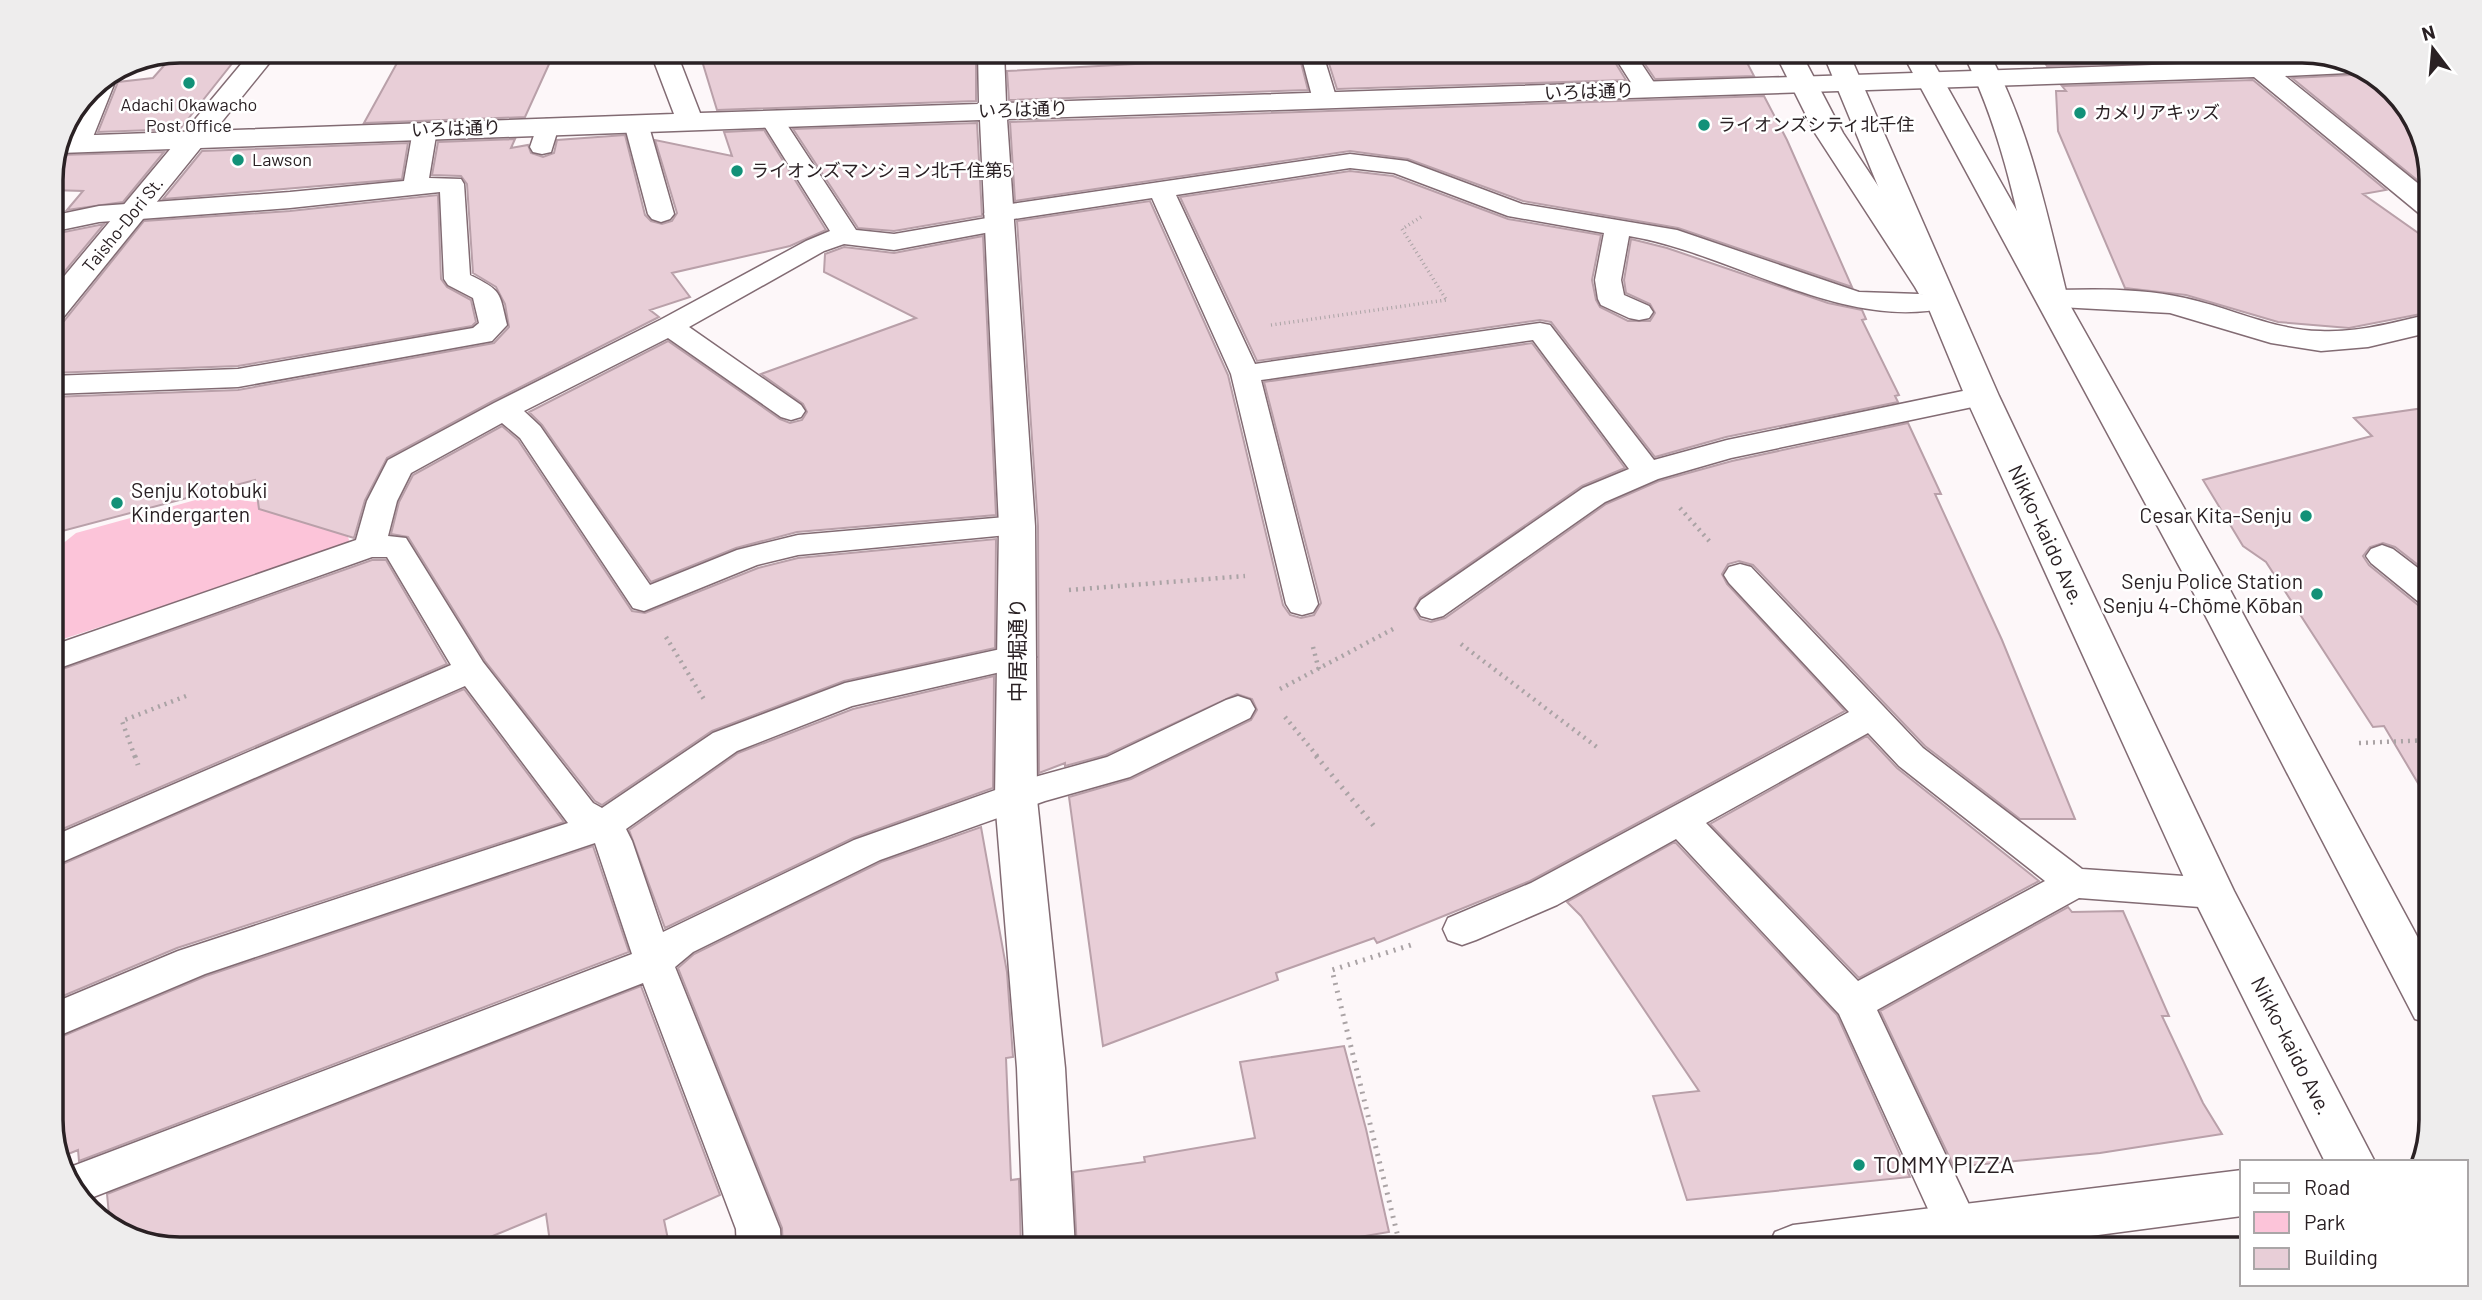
<svg xmlns="http://www.w3.org/2000/svg" width="2482" height="1300" viewBox="0 0 2482 1300" font-family="Barlow,'Noto Sans JP',sans-serif">
<style>
.green{fill:#fcc4d9}
.building{fill:#e8ced7;stroke:#b9a0a9;stroke-width:2}
.lines{fill:none;stroke-linecap:round;stroke-linejoin:round}
.lane-casing{stroke:#826b73;stroke-width:3}
.street-casing{stroke:#826b73;stroke-width:3}
.secondary-casing{stroke:#826b73;stroke-width:3}
.highway-casing{stroke:#826b73;stroke-width:3}
.path-far2{stroke:#aaa3a5;stroke-width:3.5;stroke-dasharray:1 3.5;stroke-linecap:butt}
.path-far1{stroke:#aaa3a5;stroke-width:4.5;stroke-dasharray:2 5;stroke-linecap:butt}
.path{stroke:#aaa3a5;stroke-width:5;stroke-dasharray:2 6;stroke-linecap:butt}
.lane{fill:#fff;fill-rule:evenodd}
.street{fill:#fff;fill-rule:evenodd}
.secondary{fill:#fff;fill-rule:evenodd}
.highway{fill:#fff;fill-rule:evenodd}
.poi-dot{fill:#129178;stroke:#fff;stroke-width:2.5}
.labels{text-anchor:middle;stroke-width:5;stroke-linejoin:round;paint-order:stroke}
.far-street-label{font-size:18px;fill:#2a2124;stroke:#fff}
.far-poi-label{font-size:18px;fill:#2a2124;stroke:#fff;text-anchor:start}
.poi-label{font-size:21px;fill:#2a2124;stroke:#fff;text-anchor:end}
.street-label{font-size:21px;fill:#2a2124;stroke:#fff}
.near-poi-label{font-size:24px;fill:#2a2124;stroke:#fff;text-anchor:start}
.rim{fill:none;stroke:#2a2124;stroke-width:3.5}
</style>
<rect width="100%" height="100%" fill="#fdf7f9"/>
<path class="green" d="M326,480L351,545L51,643V553L76,533L210,496L255,502Z"/>
<path class="building" d="M242,51L180,129L98,132L118,82L153,78L176,52Z
M555,51L525,117L364,123L402,54Z
M699,51H976V101L717,110Z
M1258,51H1298L1308,90L1009,100L1007,71L1262,57Z
M1325,51H1608L1626,80L1337,89Z
M1636,51H1741L1754,76L1655,79Z
M2036,51H2302L2326,56L2282,59L2255,53L2241,59L2047,66Z
M2370,74L2410,109L2431,172V182L2422,184L2292,78Z
M2253,80L2386,190L2363,194L2431,242V312L2349,328L2278,322L2186,295L2125,288L2058,131L2056,91H2066L2062,86Z
M1764,96L1787,140L1852,287L1678,228L1523,201L1408,159L1350,151L1015,201L1010,122Z
M977,123L982,216L894,231L858,228L793,129Z
M764,130L826,230L790,246L672,273L690,297L650,310L659,317L493,401L387,458L365,500L354,538L259,509L255,480L51,534V397L238,390L494,343L509,327L505,304L496,287L473,273L467,184L461,176L432,175L438,142L515,139L511,148L528,145L531,153L543,157L554,153L557,140L625,135L645,215L651,221L662,224L672,221L677,213L655,140L732,156L724,132Z
M408,143L402,179L163,199L202,151Z
M164,152L123,202L67,210L83,191L51,190V172L59,155Z
M1350,171L1393,176L1508,219L1601,235L1592,280L1596,300L1600,307L1628,321H1650L1655,313L1650,304L1626,293L1624,280L1631,239L1667,248L1828,303L1862,310L1866,319L1862,320L1899,395L1895,396L1898,402L1726,437L1655,457L1551,322L1540,320L1257,361L1180,197Z
M438,195L441,279L447,287L471,300L476,322L472,326L238,366L51,373V323L64,321L144,221L290,211Z
M1150,201L1228,375L1283,605L1290,615L1301,618L1314,615L1321,603L1264,382L1532,343L1625,468L1582,486L1420,598L1414,609L1420,619L1431,622L1445,618L1606,504L1659,481L1732,461L1908,423L1941,494H1935L2002,640L2075,819H2020L1925,746L1753,565L1739,561L1728,564L1722,574L1727,584L1845,711L1530,881L1377,943L1374,938L1276,973L1278,980L1103,1046L1069,797L1131,779L1251,720L1257,710L1252,699L1237,694L1106,755L1065,766V763L1039,773L1038,526L1017,221Z
M104,224L51,288V242L54,234Z
M983,236L996,515L797,532L736,548L651,582L542,425L529,412L668,341L780,419L790,423L802,420L807,412L803,404L761,374L916,318L824,272L825,254L844,247L894,253Z
M2431,407V575L2395,547L2383,543L2370,547L2363,556L2369,565L2418,605L2431,608V805L2384,726L2373,727L2266,562L2243,546L2203,480L2372,436L2354,418Z
M502,426L518,440L632,611L645,613L758,568L798,558L996,539L995,648L844,681L712,731L602,805L595,801L485,661L408,537L391,534L399,502L413,475Z
M372,560H386L447,664L51,834V673Z
M994,676L993,788L853,838L665,928L629,830L738,753L853,709Z
M464,689L564,822L177,948L51,1001V869Z
M1867,736L1897,768L2039,881L1859,978L1710,824Z
M981,827L1007,972L1013,1057L1006,1058L1011,1180L1019,1179L1021,1249H783L782,1228L678,968L694,954L881,862Z
M1675,842L1837,1015L1910,1177L1687,1200L1653,1096L1699,1091L1581,916L1567,902Z
M593,846L629,952L79,1161L78,1150L61,1157L51,1128V1041L206,976Z
M2068,907L2072,912L2123,911L2169,1016H2162L2203,1103L2222,1134L2100,1153L1954,1167L1880,1011Z
M641,986L720,1195L664,1220L670,1249H551L546,1214L461,1249H180L123,1236L110,1225L107,1194Z
M1344,1046L1366,1129L1389,1232L1288,1249H1077L1073,1172L1145,1162L1144,1157L1255,1138L1240,1062Z"/>
<g class="lines">
<defs>
<path id="lane" d="M1300,51H1322L1337,100L1333,105H1317L1313,100Z
M1611,51H1633L1659,90L1655,95H1639Z
M114,72L117,77L91,142L87,147L79,149L71,147L67,142L90,88Z
M772,112L780,114L856,230L894,234L987,218L984,214L988,209L997,206L1350,154L1407,161L1522,204L1677,230L1859,292L1949,295L1952,301L1949,307C1845,333 1732,253 1629,236L1621,280L1624,295L1649,306L1653,312L1649,318L1639,320L1629,318L1601,305L1598,299L1595,280L1604,233L1508,216L1394,173L1350,168L1176,195L1255,364L1540,323L1550,325L1654,460L1727,440L1982,387L1992,390L1996,396L1992,402L1982,405L1731,458L1658,479L1605,502L1443,616L1432,619L1421,616L1416,608L1421,600L1583,488L1629,469L1533,340L1261,380L1318,604L1313,612L1302,615L1291,612L1286,604L1231,374L1152,198L1007,220L1010,224L1006,229L894,250L844,244L824,251L689,327L801,405L805,411L801,417L791,420L781,417L668,338L524,411L540,426L650,585L737,550L798,535L1017,516L1028,519L1033,526L1028,533L798,555L757,565L644,611L633,608L520,438L502,423L411,473L397,501L388,536L406,538L483,662L593,803L602,808L713,733L845,683L1019,645L1031,649L1036,657L1031,665L852,706L737,751L626,829L632,841L663,932L854,840L1024,780L1107,757L1226,700L1238,696L1250,700L1255,709L1250,718L1130,777L1045,801L880,860L693,952L675,967L780,1229L781,1249H737L736,1229L643,983L83,1201L72,1191L65,1169L632,954L595,843L205,974L51,1039V1004L178,951L568,823L465,686L51,867V837L451,665L387,557H372L51,671V646L356,540L367,501L388,460L494,403L660,320L806,241L830,231L760,119L764,114Z
M636,116L644,118L648,123L674,214L670,219L661,222L652,219L648,214L624,123L628,118Z
M547,119L555,121L559,126L551,152L542,154L533,152L530,147L539,121Z
M425,123L433,125L437,130L429,178L461,179L464,184L470,275C502,291 499,291 507,325L492,341L238,387L51,394V376L238,369L473,328L479,323L473,298L448,285L444,279L440,192L290,208L99,222L51,232V216L99,206L290,192L404,181L413,130L417,125Z
M2382,545L2393,549L2431,578V606L2420,603L2371,563L2366,556L2371,549Z
M1740,564L1751,567L1923,748L2082,869L2213,878L2226,882L2232,893L2226,904L2213,908L2079,898L1877,1010L1981,1230L1974,1244L1956,1249L1944,1244L1839,1014L1676,839L1557,905L1476,940L1462,945L1448,940L1443,929L1448,918L1531,883L1849,712L1729,583L1724,575L1729,567ZM1868,733L1899,766L2045,881L1858,981L1706,823Z
M2028,1200L2043,1206L2067,1249H2021L2006,1220L2013,1206Z"/>
<path id="street" d="M650,51H676L700,113L979,104L978,51H1004L1006,103L2242,62L2254,56C2259,57 2265,60 2270,61C2302,65 2341,48 2368,72L2285,76L2431,194V218L2421,215L2254,77L1007,119L1035,526L1037,799L1065,1068L1075,1249H1024L1017,1068L995,799L999,526L980,120L60,153L67,136L674,114Z
M2052,290C2096,289 2142,288 2185,298C2231,308 2273,330 2320,331C2358,333 2395,322 2431,314V332L2368,347L2321,351L2271,343L2170,313L2041,306L2036,299L2041,292Z"/>
<path id="secondary" d="M252,51H279L62,319L51,321V292Z
M1774,51H1800L1843,133L1945,287L1941,294L1930,296L1919,294L1915,287L1815,133Z
M1962,51H1988C2030,129 2047,214 2068,299L2063,306L2052,308L2041,306L2036,299C2018,214 2002,129 1962,51Z
M2242,1170V1216L1992,1249H1767L1775,1232L1793,1225Z"/>
<path id="highway" d="M1822,51H1848L1999,396L2234,891L2375,1162H2325L2191,893L1965,396Z
M1901,51H1927L2229,588L2431,962V1024L2415,1019L2191,588Z"/>
</defs>
<use href="#lane" class="lane-casing"/>
<use href="#street" class="street-casing"/>
<use href="#secondary" class="secondary-casing"/>
<use href="#highway" class="highway-casing"/>
<path class="path-far2" d="M1421,217L1402,229L1447,301
M1271,325L1446,300"/>
<path class="path-far1" d="M1680,508L1711,543
M1069,590L1245,576
M666,637L705,701
M1461,644L1598,748
M1313,647L1319,670
M1280,689L1393,629
M1285,717L1318,757
M2359,743L2431,740
M135,757L122,721L186,696"/>
<path class="path" d="M135,756L138,765
M1316,756L1374,826
M1401,1249L1332,970L1414,944"/>
<use href="#lane" class="lane"/>
<use href="#street" class="street"/>
<use href="#secondary" class="secondary"/>
<use href="#highway" class="highway"/>
</g>
<g class="poi-dot">
<circle cx="189" cy="83" r="7"/>
<circle cx="2080" cy="113" r="7"/>
<circle cx="1704" cy="125" r="7"/>
<circle cx="238" cy="160" r="7"/>
<circle cx="737" cy="171" r="7"/>
<circle cx="117" cy="503" r="7"/>
<circle cx="2306" cy="516" r="7"/>
<circle cx="2317" cy="594" r="7"/>
<circle cx="1859" cy="1165" r="7"/>
</g>
<g class="labels">
<g class="far-street-label">
<text transform="translate(1589 92) rotate(-2)" y="6">いろは通り</text>
<text transform="translate(1023 110) rotate(-2)" y="6">いろは通り</text>
<text transform="translate(456 129) rotate(-2)" y="6">いろは通り</text>
<text transform="translate(123 225) rotate(-51)" y="6">Taisho-Dori St.</text>
</g>
<g class="far-poi-label">
<text x="189" y="111" text-anchor="middle">Adachi Okawacho<tspan x="189" dy="21">Post Office</tspan></text>
<text x="2094" y="119">カメリアキッズ</text>
<text x="1718" y="131">ライオンズシティ北千住</text>
<text x="252" y="166">Lawson</text>
<text x="751" y="177">ライオンズマンション北千住第5</text>
</g>
<g class="poi-label">
<text x="131" y="498" text-anchor="start">Senju Kotobuki<tspan x="131" dy="24">Kindergarten</tspan></text>
<text x="2292" y="523">Cesar Kita-Senju</text>
<text x="2303" y="589">Senju Police Station<tspan x="2303" dy="24">Senju 4-Chōme Kōban</tspan></text>
</g>
<g class="street-label">
<text transform="translate(2046 535) rotate(65)" y="7">Nikko-kaido Ave.</text>
<text transform="translate(1018 650) rotate(-90)" y="7">中居堀通り</text>
<text transform="translate(2291 1046) rotate(63)" y="7">Nikko-kaido Ave.</text>
</g>
<g class="near-poi-label">
<text x="1873" y="1173">TOMMY PIZZA</text>
</g>
</g>
<path d="M0 0H2482V1300H0ZM180 63H2302A117 117 0 0 1 2419 180V1120A117 117 0 0 1 2302 1237H180A117 117 0 0 1 63 1120V180A117 117 0 0 1 180 63Z" fill="#eeeded" fill-rule="evenodd"/>
<path class="rim" d="M180 63H2302A117 117 0 0 1 2419 180V1120A117 117 0 0 1 2302 1237H180A117 117 0 0 1 63 1120V180A117 117 0 0 1 180 63Z"/>
<rect x="2240" y="1160" width="228" height="126" fill="#ffffff" stroke="#aaa6a7" stroke-width="2"/>
<rect x="2254" y="1183" width="35" height="10" fill="#ffffff" stroke="#aaa6a7" stroke-width="2"/>
<text x="2304" y="1195" font-size="21" fill="#2a2124">Road</text>
<rect x="2254" y="1212" width="35" height="21" fill="#fcc4d9" stroke="#aaa6a7" stroke-width="2"/>
<text x="2304" y="1230" font-size="21" fill="#2a2124">Park</text>
<rect x="2254" y="1248" width="35" height="21" fill="#e8ced7" stroke="#aaa6a7" stroke-width="2"/>
<text x="2304" y="1265" font-size="21" fill="#2a2124">Building</text>
<g transform="translate(2433 49) rotate(344)" stroke="#ffffff" stroke-width="5" paint-order="stroke">
<path d="M0-5L12 26L0 18L-12 26Z" fill="#2a2124"/>
<text y="-10" font-size="19" font-weight="bold" text-anchor="middle" fill="#2a2124">N</text>
</g>
</svg>
